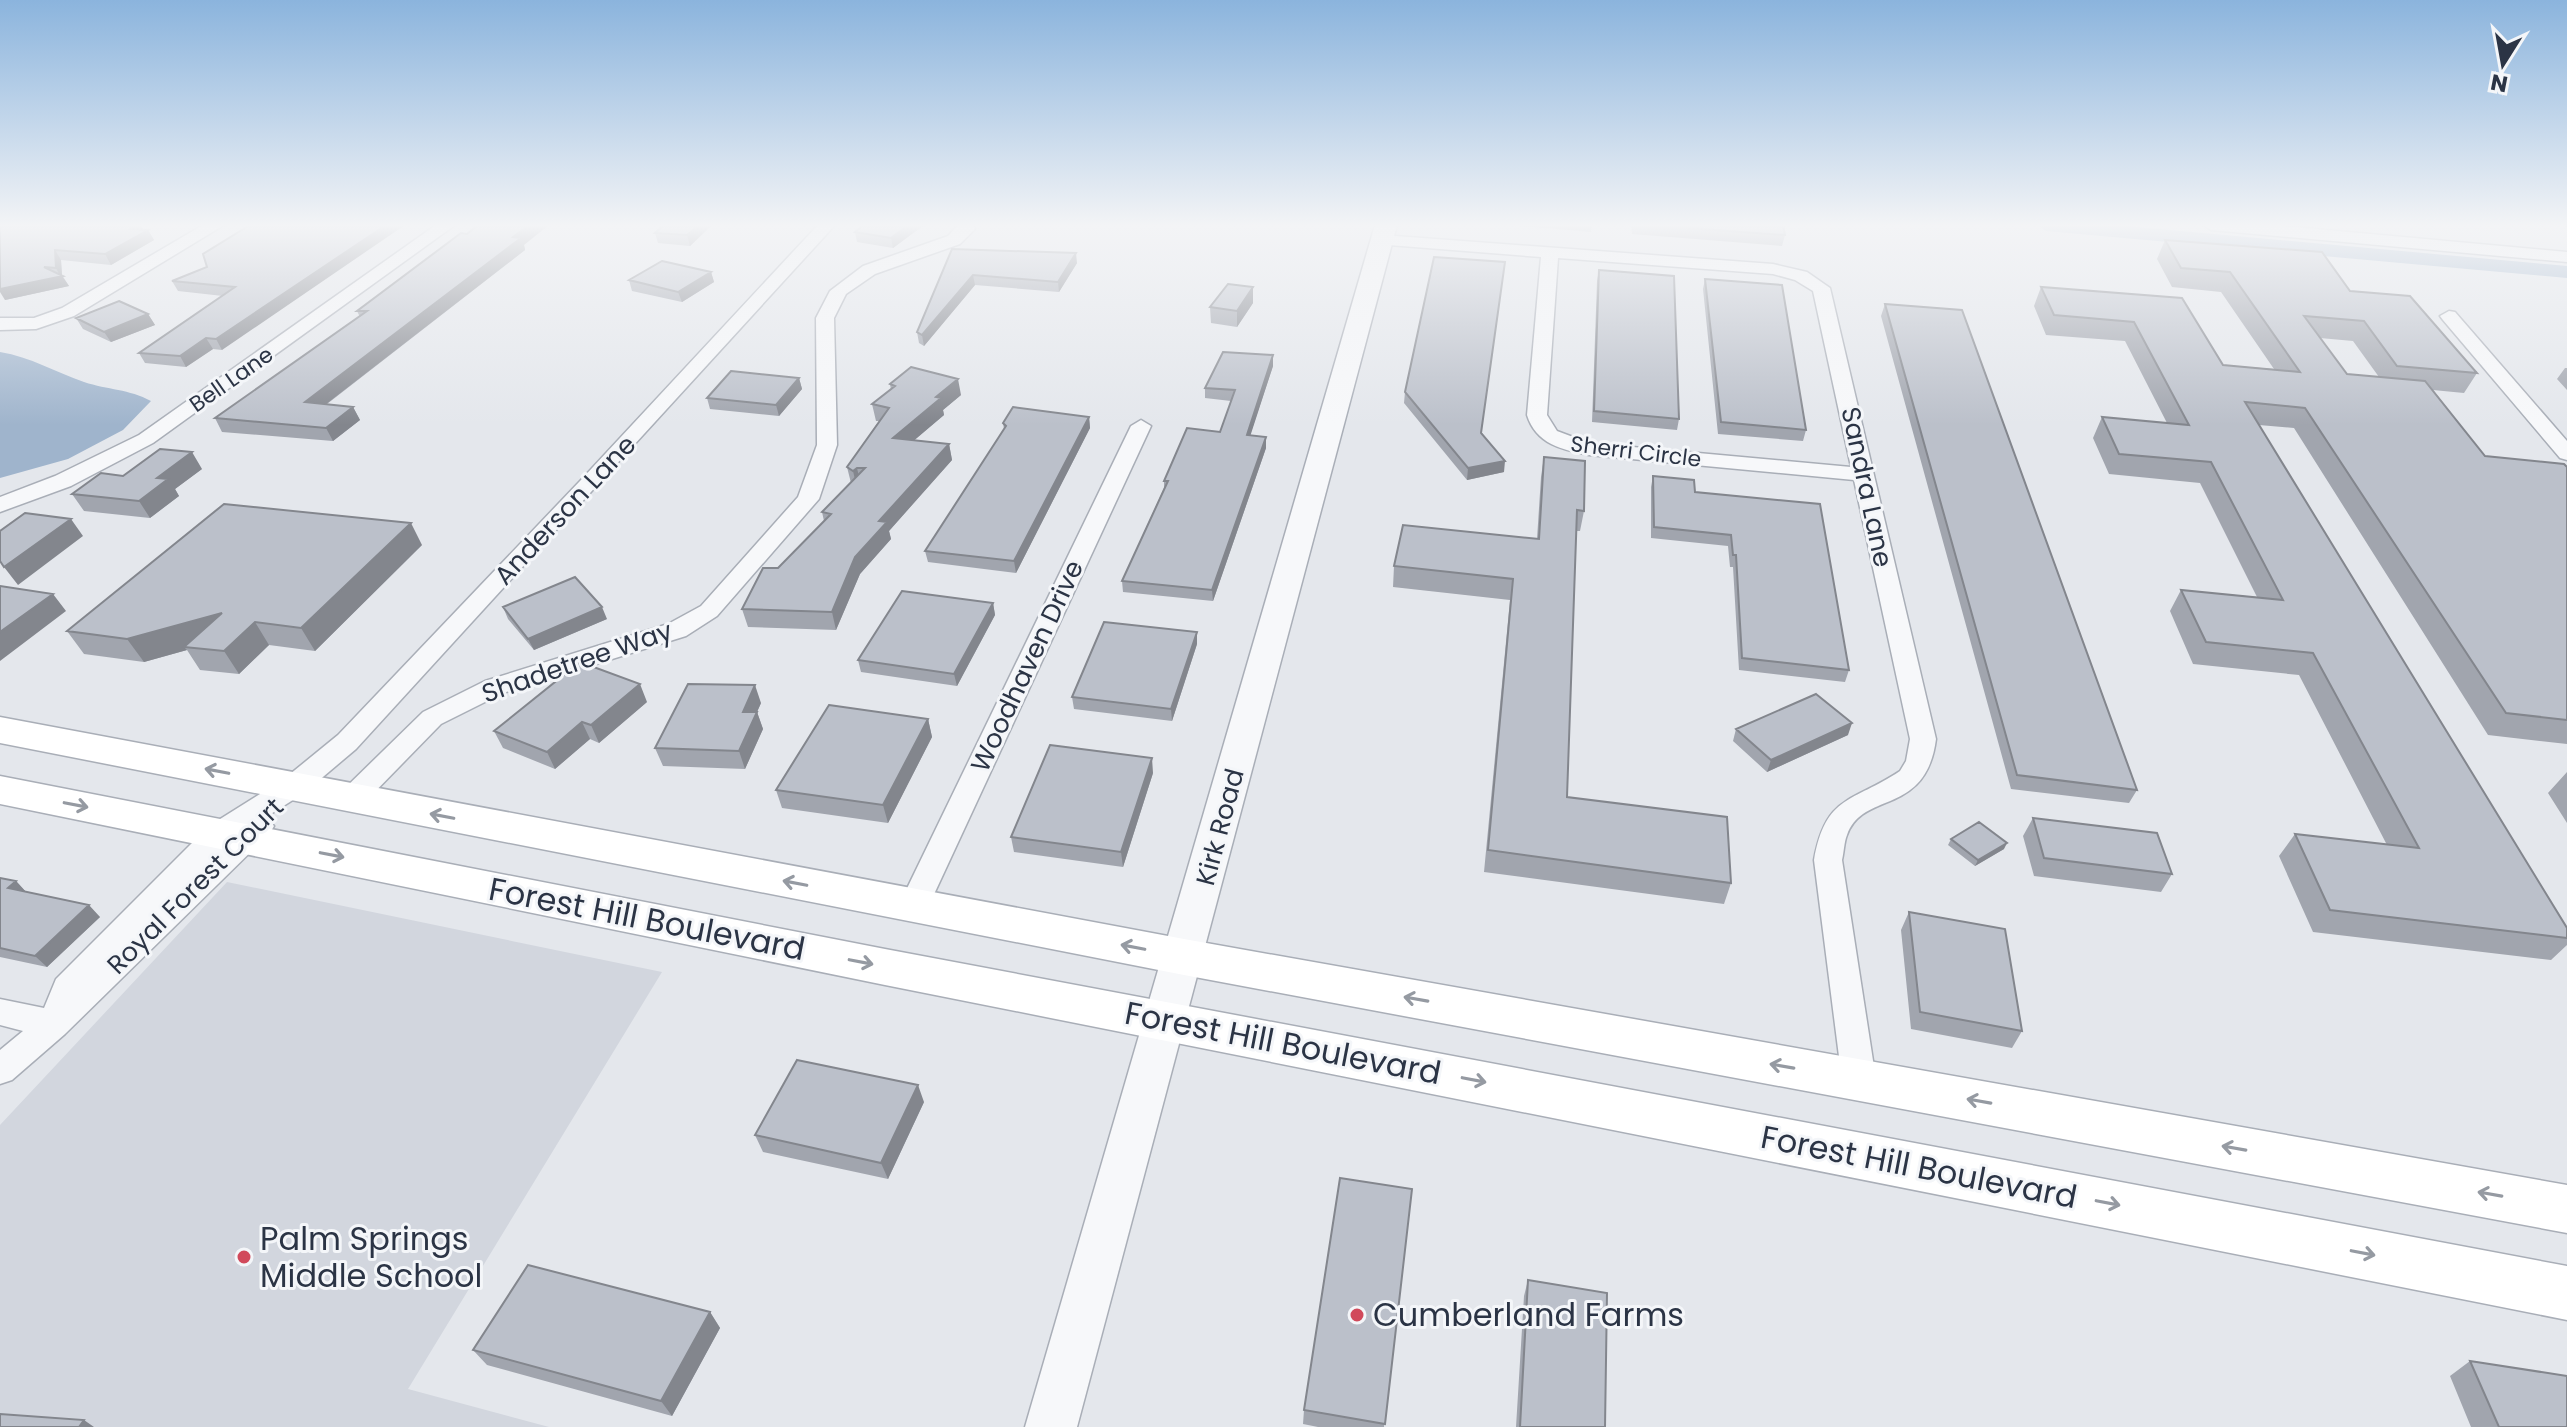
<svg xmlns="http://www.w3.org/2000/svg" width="2567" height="1427" viewBox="0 0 2567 1427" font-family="Poppins,sans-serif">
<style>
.built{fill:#d2d6de}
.water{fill:#9fb4cc}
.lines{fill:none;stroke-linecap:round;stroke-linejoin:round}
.canal{fill:#9fb4cc;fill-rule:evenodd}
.minor-casing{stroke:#a9aeb7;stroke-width:3}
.tertiary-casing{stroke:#a9aeb7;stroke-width:3}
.secondary-casing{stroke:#a9aeb7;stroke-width:3}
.minor{fill:#f7f8fa;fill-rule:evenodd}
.tertiary{fill:#f7f8fa;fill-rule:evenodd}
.secondary{fill:#fff;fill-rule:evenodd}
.wall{fill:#a1a5ae;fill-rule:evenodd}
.shaded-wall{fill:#83868d}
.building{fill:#bbc0ca;stroke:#83868d;stroke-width:2}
.oneway{stroke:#959aa2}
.poi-dot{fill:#d1495b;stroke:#f4f6f9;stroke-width:3}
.labels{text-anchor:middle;stroke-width:6;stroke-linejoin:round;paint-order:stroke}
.far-street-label{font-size:22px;fill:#2b3445;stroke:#f4f6f9}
.street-label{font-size:26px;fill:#2b3445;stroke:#f4f6f9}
.near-street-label{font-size:32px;fill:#2b3445;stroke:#f4f6f9}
.near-poi-label{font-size:32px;fill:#2b3445;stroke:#f4f6f9;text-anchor:start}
</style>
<rect width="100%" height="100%" fill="#e4e7ec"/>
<path class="built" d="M227,882L662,972L408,1389L549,1427H0V1125Z"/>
<path class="water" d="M0,352C31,357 55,372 84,382C108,390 129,389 151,401L123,430L68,459L0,478Z"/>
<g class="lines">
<path class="canal" d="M2037,225H2115L2567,266V278L2046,231Z"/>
<defs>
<path id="minor" d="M203,225H224L74,316L36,329L0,330V318H34L62,308Z
M436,225H455L153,443L71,486L0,512V497L55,476L139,435Z
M818,225H835L356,749L304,793L266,817L274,826L270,833L65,1034L12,1080L0,1084V1050L23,1031L0,1025V999L44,1008L56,979L209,826L284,779L338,735L580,481Z
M958,225H974L975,229L960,244L875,274L846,294L834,318L837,445L819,499L717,616L686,636L503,693L441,724L361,806L351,809L341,806L337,799L341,792L423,712L485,681L668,624L701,606L798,497L817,445L816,318L830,291L863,266L948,236Z
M2203,225H2271L2567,252V262L2211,230Z
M1382,235L1773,264L1807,272L1830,288L1936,739C1926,817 1863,790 1847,835C1844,842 1844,852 1842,860L1876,1080L1871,1090L1859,1094L1847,1090L1842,1080L1814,860C1826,794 1852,803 1900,771L1906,761L1910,739L1854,480L1589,455C1562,450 1536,444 1527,415L1541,257L1376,244L1374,240L1376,236ZM1558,258L1773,274L1795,280L1813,291L1851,467L1589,443L1557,431L1547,415Z
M2449,311L2455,312L2567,441V460L2560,458L2443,320L2440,316Z
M1141,420L1151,426L929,905L925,913L914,917L903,913L899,905L1131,426Z"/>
<path id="tertiary" d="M1375,225H1397L1077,1427H1025Z"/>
<path id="secondary" d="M0,717L1184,939L2567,1185V1233L1184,975L0,743Z
M0,776L885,949L2567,1266V1320L885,985L0,804Z"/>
</defs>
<use href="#minor" class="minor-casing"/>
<use href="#tertiary" class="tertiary-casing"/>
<use href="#secondary" class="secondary-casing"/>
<use href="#minor" class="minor"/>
<use href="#tertiary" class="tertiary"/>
<use href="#secondary" class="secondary"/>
</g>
<path class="wall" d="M0,225H141L143,230H148L154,240L111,265L61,260L62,275L69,286L5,300Z
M250,225L222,350L213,349L186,367L145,363L139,353L223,296L178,291L172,281L207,267Z
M712,225L690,246L658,243L655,233Z
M863,225H924L893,248L857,242L855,232Z
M1508,225H1592L1591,232Z
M1631,225H1783L1785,235L1782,246L1632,234Z
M467,234L524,245L525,250L327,404L353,407L360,420L333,441L222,432L215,418L360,317L357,311Z
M2165,240L2350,291L2477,373L2464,393L2433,390L2485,456L2567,467V744L2488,735L2294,428L2259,425L2567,928V945L2551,960L2313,932L2279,856L2295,834L2387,845L2299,675L2193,664L2170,611L2181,590L2257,597L2200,483L2109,474L2093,438L2102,417L2167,423L2125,341L2046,335L2034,306L2041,287L2182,298L2223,365L2274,369L2221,292L2172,287L2157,259ZM2320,338L2353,341L2379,377L2347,374Z
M952,249L1077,263L1059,292L975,285L924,346L919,343L917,332Z
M1599,270L1679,419L1677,430L1592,422L1597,281Z
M711,272L714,282L682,302L632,291L629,280Z
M1705,279L1806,430L1803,441L1718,434L1703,289Z
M1253,287V303L1237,327L1211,323L1210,307Z
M1885,304L2137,790L2129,803L2011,789L1881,316Z
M148,314L155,325L111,342L83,329L76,318Z
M1273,355V366L1250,435L1266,437V448L1213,601L1123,592L1122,581L1164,488V481L1220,432L1231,401L1205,398V388Z
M2565,368H2567V390L2557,379Z
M799,378L802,389L779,416L710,409L707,398Z
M890,384L961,395L943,410L944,415L914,440L949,444L952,460L889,531L891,539L860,574L836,630L748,627L742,609L778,568L824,521L822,512L851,483L847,467L879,421H876L872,404L891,390Z
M1405,392L1482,433L1504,472L1467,480L1404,403Z
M1089,417L1090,428L1016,573L928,562L925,551L1004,429L1003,423Z
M1544,457L1584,511L1580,531H1576L1567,797L1731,883L1724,904L1484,872L1510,600L1393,587L1394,566L1537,539L1541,477Z
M202,469L175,489L179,496L150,518L84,511L72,494L123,476Z
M1653,476L1695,492L1849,670L1845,682L1739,670L1733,567H1730L1728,546L1651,538V487Z
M422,545L315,651L269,645L239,674L200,670L187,650L144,662L84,654L67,631Z
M993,603L995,615L957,686L861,672L858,660Z
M503,607L607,619L534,650L508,619Z
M1197,644L1172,721L1074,709L1072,697Z
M647,702L599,743L590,739L555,769L503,748L494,731Z
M761,703L757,712L763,729L745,769L663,766L655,748Z
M928,719L932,737L888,823L782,808L776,790Z
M1736,729L1848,735L1767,772L1733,741Z
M2567,772V823L2548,793Z
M1153,773L1123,867L1014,852L1011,837Z
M2033,818L2172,874L2161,892L2034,876L2023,836Z
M1951,839L2004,849L1975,866L1948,845Z
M0,878L16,881L26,892L100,917L47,967L0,957Z
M1909,912L2022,1031L2012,1048L1911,1029L1901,930Z
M924,1102L888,1179L763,1152L755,1135Z
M1412,1189L1384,1427H1318L1303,1424L1304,1410Z
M1528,1280L1605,1427H1516L1524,1296Z
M710,1312L720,1328L672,1416L487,1365L473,1350Z
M2470,1361L2567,1427H2471L2450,1376Z"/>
<path class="shaded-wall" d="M137,225H141L144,232L148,230L154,240L111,265L105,254L131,229Z
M386,225H405L222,350L216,339Z
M529,225H549L524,245L525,250L312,415L305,402Z
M699,225H712L690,246L687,235Z
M908,225H924L893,248L891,238Z
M55,250L61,260L62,276L69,286L5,300L0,292V289L60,276L56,268Z
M1076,253L1077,263L1059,292L1058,282Z
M711,272L714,282L682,302L678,292Z
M973,275L975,285L924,346L922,335Z
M1253,287V303L1237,327V311Z
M148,314L155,325L111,342L104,332Z
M206,338L213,349L186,367L180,356Z
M1273,355V366L1247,446V435Z
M799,378L802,389L779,416L776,405Z
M958,379L961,395L943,410L944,415L897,455L893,438L936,397Z
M353,407L360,420L333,441L326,428Z
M1089,417L1090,428L1016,573L1014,561Z
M1266,437V448L1213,601L1212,590Z
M949,444L952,460L889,531L891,539L860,574L836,630L832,612L855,557L879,521Z
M192,452L202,469L175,489L179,496L150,518L139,501L157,478Z
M1505,461L1504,472L1467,480L1468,468Z
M857,468L861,485L857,488L853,471Z
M71,519L83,536L18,585L4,567Z
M411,523L422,545L315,651L301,628Z
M53,594L66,611L0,661V632Z
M993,603L995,615L957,686L954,674Z
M602,607L607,619L534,650L528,639Z
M222,613L184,647L187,650L144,662L127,639Z
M255,622L269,645L239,674L224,651Z
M1197,632V644L1172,721L1171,709Z
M640,684L647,702L599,743L591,725Z
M755,685L761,703L757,712L763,729L745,769L739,751L743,712Z
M928,719L932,737L888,823L883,805Z
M582,722L590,739L555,769L547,752Z
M1852,723L1848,735L1767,772L1771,760Z
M1152,758L1153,773L1123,867L1121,852Z
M2007,843L2004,849L1975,866L1978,860Z
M16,881L27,893L8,888Z
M89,905L100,917L47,967L35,956Z
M918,1085L924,1102L888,1179L881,1163Z
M710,1312L720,1328L672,1416L661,1401Z
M84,1420L94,1427H79Z"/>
<path class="building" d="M0,225H137L131,229L148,230L105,254L55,250L56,268L44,267L63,276L0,289Z
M250,225H386L216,339L206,338L180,356L139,353L235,287L172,281L207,267L203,254Z
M478,225H529L513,237L521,238L305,402L353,407L326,428L215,418L367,311H357L461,233L467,234Z
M664,225H699L687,235L655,233Z
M863,225H908L891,238L855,232Z
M1647,225H1783L1785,235Z
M2165,240L2322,252L2350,291L2410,296L2477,373L2397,366L2364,321L2304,316L2347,374L2425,381L2485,456L2564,464L2567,467V720L2506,713L2305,408L2245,402L2567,928V938L2330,910L2295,834L2419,848L2313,653L2206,642L2181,590L2283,600L2211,462L2119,454L2102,417L2189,425L2134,322L2054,315L2041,287L2182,298L2223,365L2300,372L2230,272L2181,268Z
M952,249L1076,253L1058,282L973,275L922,335L917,332Z
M1434,257L1505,262L1481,433L1505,461L1468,468L1405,392Z
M662,261L711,272L678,292L629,280Z
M1599,270L1674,276L1679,419L1594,411Z
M1705,279L1782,285L1806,430L1721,422Z
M1228,284L1253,287L1237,311L1210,307Z
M119,301L148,314L104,332L76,318Z
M1885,304L1962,310L2137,790L2017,775Z
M1223,352L1273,355L1247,435L1266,437L1212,590L1122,581L1168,481H1164L1187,428L1220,432L1235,390L1205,388Z
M911,367L958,379L936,397L941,398L893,438L949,444L879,521L887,522L855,557L832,612L742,609L763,568H778L831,514L822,512L865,468H857L853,471L847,467L889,408L872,404L895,386L890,384Z
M731,371L799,378L776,405L707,398Z
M1013,407L1089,417L1014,561L925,551L1006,426L1003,423Z
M160,449L192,452L157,478L168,479L139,501L72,494L101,473L123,476Z
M1544,457L1585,461L1584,511L1577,510L1567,797L1727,817L1731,883L1488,850L1513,579L1394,566L1403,525L1539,539Z
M1653,476L1694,480L1695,492L1820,504L1849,670L1742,658L1736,555H1733L1731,535L1654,527Z
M224,504L411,523L301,628L255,622L224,651L184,647L222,613L127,639L67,631Z
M25,513L71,519L4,567L0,561V531Z
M575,577L602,607L528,639L503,607Z
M0,586L53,594L0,632Z
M902,591L993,603L954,674L858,660Z
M1104,622L1197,632L1171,709L1072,697Z
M580,662L640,684L591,725L582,722L547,752L494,731Z
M688,684L755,685L743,712H757L739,751L655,748Z
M1816,694L1852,723L1771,760L1736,729Z
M829,705L928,719L883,805L776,790Z
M1050,745L1152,758L1121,852L1011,837Z
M2033,818L2157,833L2172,874L2044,858Z
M1979,822L2007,843L1978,860L1951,839Z
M0,878L16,881L8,888L89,905L35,956L0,948Z
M1909,912L2005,929L2022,1031L1920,1012Z
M797,1060L918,1085L881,1163L755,1135Z
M1340,1178L1412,1189L1385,1424L1304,1410Z
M528,1265L710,1312L661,1401L473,1350Z
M1528,1280L1607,1293L1605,1427H1520Z
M2470,1361L2567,1376V1427H2499Z
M0,1414L84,1420L79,1427H0Z"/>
<defs><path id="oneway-shaft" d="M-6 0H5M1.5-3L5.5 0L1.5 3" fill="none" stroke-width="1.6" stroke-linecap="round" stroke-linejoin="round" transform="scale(2)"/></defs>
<g class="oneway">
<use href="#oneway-shaft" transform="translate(217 771) rotate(-169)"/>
<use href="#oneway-shaft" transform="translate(76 805) rotate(11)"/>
<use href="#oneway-shaft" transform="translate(442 816) rotate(-169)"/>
<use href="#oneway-shaft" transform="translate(332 855) rotate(11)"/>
<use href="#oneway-shaft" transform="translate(795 883) rotate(-169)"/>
<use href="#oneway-shaft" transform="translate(1133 947) rotate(-169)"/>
<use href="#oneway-shaft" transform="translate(861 962) rotate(11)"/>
<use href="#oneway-shaft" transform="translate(1416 999) rotate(-170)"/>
<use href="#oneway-shaft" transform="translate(1782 1066) rotate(-170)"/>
<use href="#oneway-shaft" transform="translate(1474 1080) rotate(11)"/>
<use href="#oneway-shaft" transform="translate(1979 1101) rotate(-170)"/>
<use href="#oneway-shaft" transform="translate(2234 1148) rotate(-170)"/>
<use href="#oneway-shaft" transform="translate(2490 1194) rotate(-170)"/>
<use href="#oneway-shaft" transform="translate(2108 1203) rotate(11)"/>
<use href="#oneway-shaft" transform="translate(2363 1253) rotate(11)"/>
</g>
<linearGradient id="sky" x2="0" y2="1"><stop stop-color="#8bb4dd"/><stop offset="0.53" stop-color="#f3f4f6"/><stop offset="1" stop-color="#f3f4f6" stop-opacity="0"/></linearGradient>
<rect width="2567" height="425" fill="url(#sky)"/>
<g class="poi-dot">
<circle cx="244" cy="1257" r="8"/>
<circle cx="1357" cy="1315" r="8"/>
</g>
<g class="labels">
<g class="far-street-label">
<text transform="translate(231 379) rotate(-35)" y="8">Bell Lane</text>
<text transform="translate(1636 451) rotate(7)" y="8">Sherri Circle</text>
</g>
<g class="street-label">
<text transform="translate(1867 487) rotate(78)" y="9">Sandra Lane</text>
<text transform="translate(565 510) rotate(-47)" y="9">Anderson Lane</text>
<text transform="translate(577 662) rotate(-19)" y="9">Shadetree Way</text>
<text transform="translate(1027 666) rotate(-65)" y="9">Woodhaven Drive</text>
<text transform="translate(1220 827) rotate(-75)" y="9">Kirk Road</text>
<text transform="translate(195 886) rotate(-45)" y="9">Royal Forest Court</text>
</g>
<g class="near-street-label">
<text transform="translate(647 919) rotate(11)" y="11">Forest Hill Boulevard</text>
<text transform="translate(1283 1043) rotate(11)" y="11">Forest Hill Boulevard</text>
<text transform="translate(1919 1167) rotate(11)" y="11">Forest Hill Boulevard</text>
</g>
<g class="near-poi-label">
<text x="260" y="1250">Palm Springs<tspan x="260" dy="37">Middle School</tspan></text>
<text x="1373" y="1326">Cumberland Farms</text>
</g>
</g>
<g transform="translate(2503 64) rotate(191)" stroke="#f4f6f9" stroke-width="6" paint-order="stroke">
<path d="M0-6L14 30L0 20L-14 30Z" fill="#2b3445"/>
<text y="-12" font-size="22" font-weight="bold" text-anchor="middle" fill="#2b3445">N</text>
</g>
</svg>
